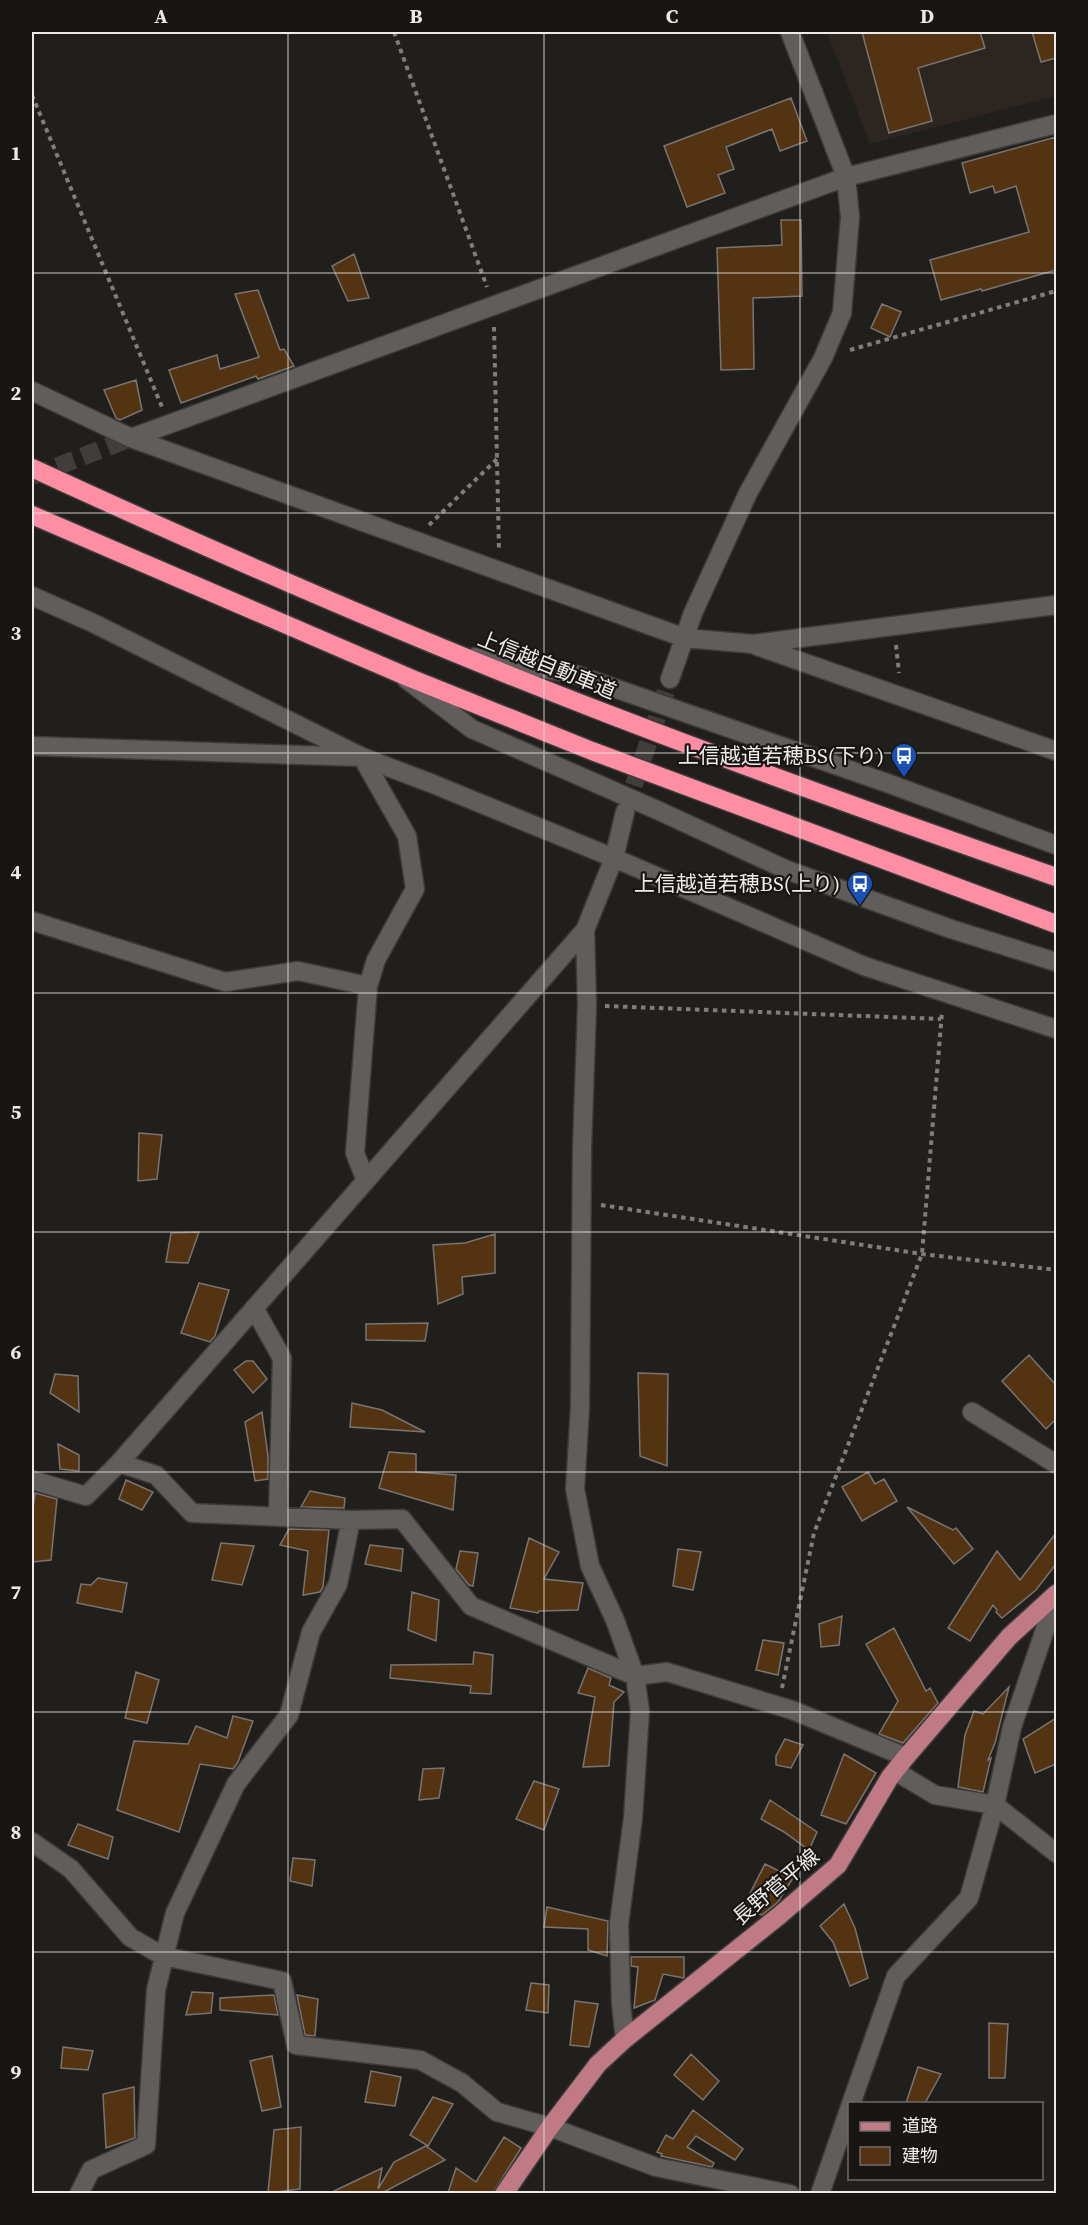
<svg xmlns="http://www.w3.org/2000/svg" width="1088" height="2225" viewBox="0 0 1088 2225" font-family="'Source Serif 4','Noto Sans JP',serif">
<style>
.built{fill:#2d251f}
.building{fill:#543313;stroke:#787471;stroke-width:1.5}
.lines{fill:none;stroke-linecap:round;stroke-linejoin:round}
.minor-tunnel{stroke:#403e3b;stroke-width:18;stroke-dasharray:18 9;stroke-linecap:butt}
.minor-casing{stroke:#3d3b39;stroke-width:21}
.major-casing{stroke:#3d3b39;stroke-width:21}
.highway-casing{stroke:#3d3b39;stroke-width:21}
.path{stroke:#807e7c;stroke-width:4;stroke-dasharray:4.5 4.5;stroke-linecap:butt}
.minor{stroke:#605d5a;stroke-width:18}
.major{stroke:#bf7a86;stroke-width:18}
.highway{stroke:#fe8ea3;stroke-width:18}
.grid{fill:none;stroke:#edebe9;stroke-width:1.5;stroke-opacity:0.55}
.labels{text-anchor:middle;stroke-width:4.5;stroke-linejoin:round;paint-order:stroke}
.street-label{font-size:21px;fill:#edebe9;stroke:#181513}
.poi-label{font-size:21px;fill:#edebe9;stroke:#181513;text-anchor:end}
.neatline{fill:none;stroke:#edebe9;stroke-width:2}
.grid-label{font-size:20px;text-anchor:middle;font-weight:bold;fill:#edebe9}
</style>
<rect width="100%" height="100%" fill="#211f1c"/>
<path class="built" d="M827,32H1056V96L870,144Z"/>
<path class="building" d="M862,32H980L985,48L918,68L932,121L889,133Z
M1032,32H1056V58L1041,62Z
M791,98L807,141L780,151L772,129L726,147L734,169L718,175L725,193L687,207L664,146Z
M1056,137V270L982,291L981,289L941,300L930,260L1029,232L1016,186L995,193L993,186L970,193L962,163Z
M781,220H801L802,296L753,298L754,369L721,370L717,248L782,245Z
M354,254L369,298L348,301L332,266Z
M258,290L280,350L284,349L294,366L258,379L256,376L181,403L169,370L217,355L220,369L259,357L235,294Z
M882,304L901,312L890,337L871,328Z
M136,380L142,410L120,420L116,418L104,390Z
M139,1133L162,1135L157,1179L138,1181Z
M199,1232L188,1263L166,1262L171,1233Z
M495,1234V1273L462,1277L463,1294L438,1304L433,1245L465,1243Z
M199,1283L229,1290L215,1336L210,1342L181,1333Z
M428,1323L425,1341L366,1340V1324Z
M1029,1355L1056,1385V1419L1046,1429L1002,1381Z
M246,1361H253L267,1379L253,1393L234,1370Z
M638,1373L668,1374L667,1466L640,1456Z
M55,1374L78,1376L79,1412L50,1393Z
M352,1403L382,1410L425,1432L350,1427Z
M262,1412L268,1456V1479L255,1481L245,1422Z
M58,1444L79,1455V1471L60,1469Z
M389,1452L416,1454V1472L456,1475L453,1510L379,1488Z
M868,1472L875,1484L884,1479L897,1501L862,1521L842,1487Z
M126,1480L153,1492L142,1510L119,1499Z
M310,1491L345,1498L344,1508L301,1507Z
M35,1493L57,1499L51,1560L32,1562V1517Z
M907,1507L953,1530L956,1528L973,1549L954,1564Z
M289,1529L329,1530L323,1587L320,1592L303,1595L308,1551L280,1545Z
M1056,1533V1564L1036,1590L1002,1618L996,1612L997,1610L993,1605L970,1641L948,1628L997,1551L1020,1580Z
M529,1538L559,1552L544,1579L583,1583L578,1610L539,1611L538,1613L510,1608Z
M221,1543L254,1546L242,1585L212,1580Z
M370,1545L403,1549L401,1571L365,1564Z
M678,1549L701,1552L693,1590L673,1586Z
M460,1551L478,1553L473,1586L469,1585L456,1569Z
M98,1578L127,1583L122,1612L77,1603L81,1584L91,1585Z
M412,1592L439,1600L436,1641L408,1630Z
M842,1616L839,1645L821,1647L819,1624Z
M894,1628L926,1691L930,1688L938,1703L903,1743L879,1734L898,1701L866,1644Z
M763,1640L784,1643L778,1675L756,1670Z
M474,1652L493,1655L491,1694L470,1693L471,1686L390,1678L391,1665L473,1664Z
M588,1668L611,1678L609,1685L624,1692L614,1702L609,1766L583,1767L595,1697L578,1693Z
M136,1672L159,1680L147,1723L125,1718Z
M1009,1687L995,1743L988,1760L991,1758L983,1792L958,1787L965,1735L974,1711L983,1714Z
M233,1716L253,1721L238,1762L233,1769L200,1764L179,1832L117,1810L134,1741L188,1744L196,1726L227,1738Z
M1056,1718V1764L1035,1773L1023,1739Z
M785,1739L803,1745L791,1768L776,1765V1756Z
M844,1754L876,1773L846,1824L821,1815Z
M444,1768L439,1798L419,1800L423,1769Z
M534,1781L559,1789L544,1830L516,1819Z
M770,1800L817,1832L809,1850L784,1832L761,1819Z
M78,1824L113,1837L108,1859L68,1845Z
M293,1858L315,1860L312,1886L290,1881Z
M765,1864L793,1878L778,1902L762,1915L742,1909Z
M844,1904L855,1928L868,1978L850,1986L833,1942L820,1926Z
M547,1907L608,1921L607,1956L588,1950V1929L544,1927Z
M631,1957H684V1978L663,1974L655,2000L634,2008L638,1967L631,1966Z
M531,1983L549,1985L548,2013L526,2010Z
M192,1992L213,1993L211,2013L186,2015Z
M274,1995L278,2015L220,2010V1998Z
M297,1995L318,1999L315,2036L305,2035Z
M575,2001L598,2004L589,2047L570,2045Z
M989,2023L1008,2024L1005,2078H989Z
M63,2047L93,2051L88,2070L61,2068Z
M691,2054L719,2081L703,2100L674,2075Z
M272,2056L281,2107L262,2111L250,2061Z
M918,2067L941,2074L925,2103H906Z
M371,2071L401,2077L395,2106L365,2102Z
M134,2087L135,2138L106,2148L103,2094Z
M433,2097L453,2104L428,2146L410,2135Z
M693,2110L743,2149L735,2160L696,2136L687,2147L714,2163L712,2167L661,2156L662,2154L657,2152L666,2135L673,2139Z
M301,2127L300,2189L268,2193L274,2130Z
M504,2137L521,2148L493,2193H448L456,2168L476,2182Z
M426,2146L445,2160L382,2193H330L382,2168L378,2189L394,2162Z"/>
<g class="lines">
<path class="minor-tunnel" d="M32,476L131,438
M625,811L670,679"/>
<defs>
<path id="minor" d="M32,391L131,438L685,638L753,644L1056,605
M131,438L846,177L1056,124
M32,596L93,623L362,757L433,784L614,858L864,966L1056,1029
M757,646L1056,751
M475,657L574,674L887,783L1056,845
M406,679L472,729L657,810L787,870L951,929L1056,962
M670,679L693,613L748,493L823,358L842,313L850,217L846,177L790,32
M32,746L362,757L407,836L415,889L376,960L368,986L355,1153L366,1181
M32,921L225,982L298,971L368,986
M585,930L587,1005L582,1149L580,1407L575,1489L590,1566L615,1620L635,1676L640,1711L633,1818L619,1924L621,2004L625,2039
M254,1308L282,1358L278,1517
M972,1412L1056,1464
M119,1463L156,1475L192,1513L351,1520L402,1519L471,1606L635,1676L667,1672L792,1710L906,1757
M32,1480L86,1496L119,1463L585,930L614,858L625,812
M895,1771L935,1795L995,1805L1056,1853
M32,1842L71,1869L130,1937L163,1956L282,1981L296,2045L420,2060L462,2083L497,2112L550,2127L656,2167L790,2194
M851,2104L896,1976L969,1898L995,1805L1012,1727L1056,1597
M79,2194L91,2170L146,2145L156,1990L175,1913L236,1784L289,1715L311,1632L338,1584L351,1520
M820,2194L850,2107"/>
<path id="major" d="M504,2194L550,2127L598,2064L625,2039L780,1915L838,1865L890,1777L906,1757L1009,1637L1056,1594"/>
<path id="highway" d="M32,468C221,555 413,639 608,714C756,771 906,825 1056,877
M32,515L410,678L592,751L1056,924"/>
</defs>
<use href="#minor" class="minor-casing"/>
<use href="#major" class="major-casing"/>
<use href="#highway" class="highway-casing"/>
<path class="path" d="M32,32H33
M394,32L487,287
M32,95L162,407
M494,327L499,550
M850,350L1056,291
M429,525L497,459
M896,645L899,673
M605,1006L941,1019
M601,1205L922,1254L1056,1270
M782,1688L814,1533L922,1254L942,1012"/>
<use href="#minor" class="minor"/>
<use href="#major" class="major"/>
<use href="#highway" class="highway"/>
</g>
<path class="grid" d="M288,32V2194M544,32V2194M800,32V2194M32,273H1056M32,513H1056M32,753H1056M32,993H1056M32,1232H1056M32,1472H1056M32,1712H1056M32,1952H1056"/>
<defs>
<symbol id="bus-pin" viewBox="-11 -11 22 30"><path d="M0 17L-7.5 6A9.5 9.5 0 1 1 7.5 6Z" fill="#1a4fb4" stroke="#181513"/><path d="M-5-6H5V4H4V6H2V4H-2V6H-4V4H-5ZM-3.5-4V0h7V-4ZM-3.5 1.2v1.5H-2V1.2ZM2 1.2v1.5H3.5V1.2Z" fill="#fff"/></symbol>
</defs>
<g fill-rule="evenodd">
<use href="#bus-pin" x="889" y="741" width="30" height="40"/>
<use href="#bus-pin" x="845" y="869" width="30" height="40"/>
</g>
<g class="labels">
<g class="street-label">
<text transform="translate(547 665) rotate(22)" y="7">上信越自動車道</text>
<text transform="translate(776 1887) rotate(-40)" y="7">長野菅平線</text>
</g>
<g class="poi-label">
<text x="884" y="763">上信越道若穂BS(下り)</text>
<text x="840" y="891">上信越道若穂BS(上り)</text>
</g>
</g>
<rect width="1088" height="2225" fill="none" stroke="#181513" stroke-width="66"/>
<rect x="848" y="2102" width="195" height="78" fill="#181513" stroke="#6d6b69" stroke-width="1.5"/>
<rect x="860" y="2122" width="30" height="9" fill="#bf7a86" stroke="#6d6b69" stroke-width="1.5"/>
<text x="902" y="2132" font-size="18" fill="#edebe9">道路</text>
<rect x="860" y="2147" width="30" height="18" fill="#543313" stroke="#6d6b69" stroke-width="1.5"/>
<text x="902" y="2162" font-size="18" fill="#edebe9">建物</text>
<rect x="33" y="33" width="1022" height="2159" class="neatline"/>
<g class="grid-label">
<text x="161" y="23">A</text>
<text x="416" y="23">B</text>
<text x="672" y="23">C</text>
<text x="927" y="23">D</text>
<text x="16" y="160">1</text>
<text x="16" y="400">2</text>
<text x="16" y="640">3</text>
<text x="16" y="879">4</text>
<text x="16" y="1119">5</text>
<text x="16" y="1359">6</text>
<text x="16" y="1599">7</text>
<text x="16" y="1839">8</text>
<text x="16" y="2079">9</text>
</g>
</svg>
